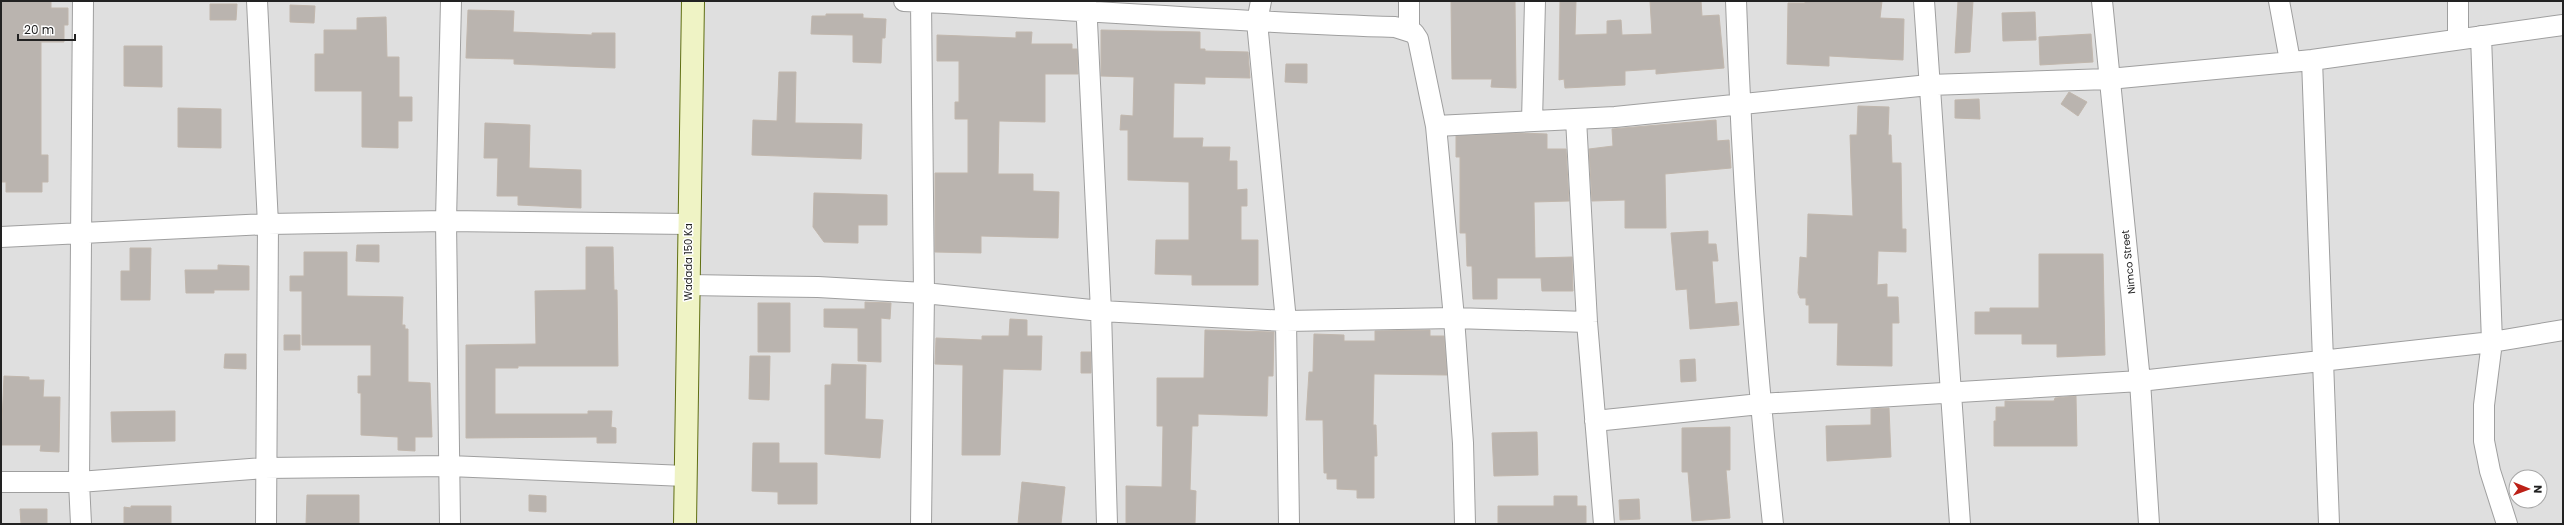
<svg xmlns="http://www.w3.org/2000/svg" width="2564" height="525" viewBox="0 0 2564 525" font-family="Poppins,sans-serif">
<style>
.residential{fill:#dfdfdf;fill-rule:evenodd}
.building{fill:#bab4af;stroke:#c1b7ad}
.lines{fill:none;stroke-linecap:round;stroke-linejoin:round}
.street-casing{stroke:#9f9f9f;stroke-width:22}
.secondary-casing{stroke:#606f12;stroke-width:24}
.street{stroke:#fff;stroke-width:20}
.secondary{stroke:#eff3c5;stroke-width:22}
.labels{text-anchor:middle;stroke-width:3;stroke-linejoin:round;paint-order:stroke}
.street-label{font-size:10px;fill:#222;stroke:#fff}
</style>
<rect width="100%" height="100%" fill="#f1efe9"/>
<path class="residential" d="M1,1H2563V524H1ZM2516,477H2540V501H2516Z"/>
<path class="building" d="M1,1H51V8H68V25H64V42H41V155H48V182H42V192H6V182H1Z
M1451,1H1515L1516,88L1491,87L1492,79H1452Z
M1560,1H1576L1575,35L1607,34V21L1621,20L1622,35L1652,34L1650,1H1701L1702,16L1719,15L1724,68L1656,74V69L1625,71V85L1565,88L1564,79L1559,80Z
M1805,1H1882L1880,18L1904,19L1903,60L1829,56V66L1787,64L1788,3H1805Z
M1958,1H1973L1970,52L1955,53Z
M210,4H237L236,20H210Z
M290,5L315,6L314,23L290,22Z
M468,10L514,11L513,32L592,35V33H615V68L514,64V59L466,58Z
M2035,12L2036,40L2003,41L2002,13Z
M826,14H863V18L886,19L885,38H882L881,63L853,62V35L811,34L812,16H826Z
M386,17L387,57H399V97H412V121H398V148L362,147V91H315V54H324V30H357V18Z
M1101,30L1200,32V49H1205V51L1248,52L1250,78L1205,77V84L1174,83L1173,138H1203L1202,147H1230L1229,161H1237V190L1247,189V206H1241V240H1258V285H1192V275L1155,274L1156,240H1189V182L1128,180V130H1120L1121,115L1133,116L1134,77L1101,76Z
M1016,32H1032L1031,44H1072V49H1077L1078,74H1045V122L999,121L998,174H1033V191L1059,192L1058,238L981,236V253L935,252V173H968V119H955V102H959V61H937V35L1016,38Z
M2091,34L2093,62L2040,65L2039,37Z
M124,46H162V87L124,86Z
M1286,64H1307V83L1285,82Z
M779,72H796L795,123L862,124L861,159L752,155L753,120L777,121Z
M2069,92L2087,102L2078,116L2061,104Z
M1979,99L1980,119L1955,118V100Z
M1858,106L1889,107L1888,135H1891L1892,163H1901L1902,229H1906V252L1878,251L1877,285L1887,284V297H1898L1899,323H1892V366L1837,365L1838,323H1809V305H1806V298H1800L1798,293L1800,257L1807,258L1808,214L1853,216L1850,135H1857Z
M178,108L221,109V148L178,147Z
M1716,120L1717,141L1729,140L1731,168L1665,174L1666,228H1625V200L1592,201L1589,149L1613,146L1612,129Z
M485,123L530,125L529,168L581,170V208L518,205V196H497L498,158H484Z
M1521,133L1547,134V149H1566L1569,201L1534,202L1535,258L1572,257L1573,291H1542L1541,278H1497V299H1473L1472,266H1467L1466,233H1460V157H1456V136Z
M814,193L887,195V225H858V243L824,242L813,227Z
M1708,231V244H1716L1718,261H1712L1715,304L1737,302L1739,325L1690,329L1687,289L1676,290L1671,233Z
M357,245H379V262L356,261Z
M586,247H613L614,290H617L618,366H518V368H495V414H588V411H612L611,427L616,428V443H597V437L466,438V345L536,344L535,291L586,290Z
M130,248H151L150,300H121V271H130Z
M304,252H347V296L403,297L402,325H405V329H408V382L430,383L432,437H415V451L398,450V437L361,435V393H358V376H371V345H302V291H290V276H304Z
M2039,254H2103L2105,355L2057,357V344H2022V334H1975V312H1990V308H2039Z
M218,265L249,266V290H214V293H186L185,270H218Z
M865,302L891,303L890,319L881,318V362L858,361V328L824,327V309H865Z
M758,303H790V352H758Z
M1010,319L1027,320V336H1042L1041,370L1003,369L1000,455H962L963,365L935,364L936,338L982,340V336H1009Z
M1205,330L1274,332L1273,376H1268L1267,416L1198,414V426H1192L1190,490L1196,491L1195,524H1126V486L1162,487L1163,426H1157V378H1204Z
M1430,330V336H1444L1447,375L1374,374L1373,425H1376L1377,456H1374V498H1357V490L1337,489V479H1327V473H1324L1323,420H1306L1309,372H1313L1314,334L1344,335V341H1375V331Z
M284,335H300V350H284Z
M1081,352H1091V373H1081Z
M225,354H246V369L224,368Z
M750,356H770L769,400L749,399Z
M1695,359L1696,381L1681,382L1680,360Z
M832,364L866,365L865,419L883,420L880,458L825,454V385H831Z
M4,376L29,377V380H44L43,397H60L59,452L40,451L41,445H1Z
M2076,396L2077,446H1994V421H1996V407H2005V401H2054L2055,398Z
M1889,408L1891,457L1827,461L1826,426L1871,425V409Z
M175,411V441L112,442L111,412Z
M1730,427V470H1726L1730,518L1692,521L1688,472H1682V428Z
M1537,432L1538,475L1494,476L1492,433Z
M753,443H779V463H817V504H778V492L752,491Z
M1022,482L1065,487L1061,524H1018Z
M307,495H359V524H306Z
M529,495L546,496V512L529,511Z
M1554,496H1577V506H1586V524H1498V506H1554Z
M1639,499L1640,519L1620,520L1619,500Z
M131,506H171V524H124V507L131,508Z
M20,509H47V524H21Z"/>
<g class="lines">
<defs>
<path id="street" d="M257,1L268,224L266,524
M904,1C1067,9 1231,22 1395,27L1414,33L1418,39L1436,126L1454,318L1463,443L1465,524
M921,1L924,293L921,524
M1086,1L1101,311L1107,524
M1261,1L1257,22L1286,321L1289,524
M1736,1C1742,176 1754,350 1773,524
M1924,1L1960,524
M2102,1L2140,381L2149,524
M2279,1L2290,61
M2458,1V39
M1409,30V1
M2481,36L2492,342L2484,405V441L2490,471L2507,524
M2312,60L2329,524
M1576,119L1587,322L1604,524
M1532,121L1535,1
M1436,126L1615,117L1929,85L2109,79L2312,60L2563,25
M1,237L268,224L446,221L688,224
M688,285L818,287L924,293L1101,311L1286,321L1454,318L1587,322
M1595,421L1760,404L2140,381L2492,342L2563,330
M1,482H79L264,468L449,466L685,476
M81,524L79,482L83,1
M450,524L446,221L451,1"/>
<path id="secondary" d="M685,524L693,1"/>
</defs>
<use href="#street" class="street-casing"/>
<use href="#secondary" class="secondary-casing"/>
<use href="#street" class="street"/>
<use href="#secondary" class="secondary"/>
</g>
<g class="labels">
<g class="street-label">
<text transform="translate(688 262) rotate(-90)" y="4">Wadada 150 Ka</text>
<text transform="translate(2128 262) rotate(-96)" y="4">Nimco Street</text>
</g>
</g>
<rect width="2564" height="525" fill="none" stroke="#222222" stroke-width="4"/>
<g transform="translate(2528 489) rotate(91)"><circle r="19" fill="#ffffff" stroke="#a7a7a7"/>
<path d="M0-3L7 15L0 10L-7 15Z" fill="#bc2017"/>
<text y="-6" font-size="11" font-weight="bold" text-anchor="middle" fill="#222222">N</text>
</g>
<path d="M18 34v6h57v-6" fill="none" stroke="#222222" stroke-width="2"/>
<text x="24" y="34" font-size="12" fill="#222222" stroke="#ffffff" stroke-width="3" paint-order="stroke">20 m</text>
</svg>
